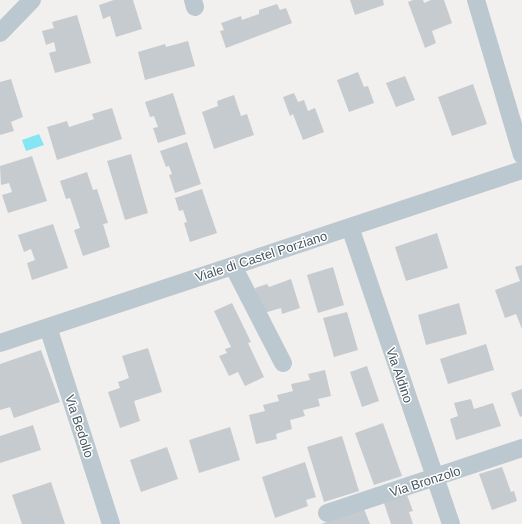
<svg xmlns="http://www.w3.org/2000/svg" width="522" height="524" viewBox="0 0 522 524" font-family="Arial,sans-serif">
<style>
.water{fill:#84e5f3}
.building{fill:#c6cbcf}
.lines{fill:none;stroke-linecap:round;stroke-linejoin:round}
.minor{stroke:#bcc8cf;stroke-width:18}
.labels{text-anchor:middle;stroke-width:3;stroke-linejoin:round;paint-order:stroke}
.street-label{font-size:13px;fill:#46555e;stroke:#fff}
</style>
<rect width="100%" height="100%" fill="#f2efef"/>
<path class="water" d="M39,134L44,145L26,151L22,140Z"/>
<path class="building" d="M114,0H133L142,29L116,37L110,16L103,19L99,5Z
M350,0H383L384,5L355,15Z
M413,0H423L424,3L431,0H444L452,23L432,31L436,43L425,48L408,2Z
M277,4L280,10L286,8L292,23L226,48L220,31L224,30L221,23L241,16L242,20L259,14V10Z
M77,15L91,63L55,73L49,53L56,51L54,42L46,45L42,31L54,28L52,22Z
M188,41L195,66L145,80L138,52L165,44L166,47Z
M358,72L364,87L368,86L374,103L349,112L337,80Z
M405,76L415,100L396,107L386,83Z
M11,79L23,117L11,122L14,131L0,135V82Z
M473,84L487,124L452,136L438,97Z
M173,93L186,134L158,143L153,128L158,127L154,116L150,117L145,102Z
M294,93L298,102L304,100L308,111L315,108L324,132L303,140L293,114L290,116L283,97Z
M234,95L241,116L247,114L254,135L214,149L202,112L218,106L217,101Z
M112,108L122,139L57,160L47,127L67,121L69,127L94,119L92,114Z
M187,142L201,184L175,193L169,175L172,174L169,166L166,167L160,151Z
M131,154L148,213L125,220L107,161Z
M32,156L47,201L8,213L2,195L12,192L9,183L1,185L0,166Z
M87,172L93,190L97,189L108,223L103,224L110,247L83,256L74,230L80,228L70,198L66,199L60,181Z
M202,189L217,233L190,242L184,223L187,222L183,210L179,211L175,198Z
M53,224L68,268L32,280L27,263L35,260L31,249L24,252L18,235Z
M437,233L448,268L406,281L395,247Z
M522,265V329L516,314L505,318L495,290L520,281L515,267Z
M333,267L344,305L318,313L307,275Z
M291,279L300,308L282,314L281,308L264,313L255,288L267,284L269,287Z
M232,303L251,342L248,343L264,377L245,386L238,372L229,376L219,356L227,353L225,349L231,347L214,311Z
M459,303L467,334L426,345L418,315Z
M347,312L358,350L334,357L323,318Z
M486,344L494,370L448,384L440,359Z
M148,348L162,392L134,401L140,421L120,428L108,392L120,388L118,382L129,378L122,356Z
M41,350L60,402L14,418L10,407L0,410V364Z
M367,366L379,401L362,407L350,372Z
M325,370L331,396L318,399L320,406L303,410L305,416L290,420L292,429L276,434L277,439L256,444L249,415L265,411L263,405L279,401L277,395L293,391L291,384L310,380L308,374Z
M522,389V416L520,417L511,393Z
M471,399L474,409L493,403L501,426L456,440L450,419L458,416L454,403Z
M383,423L402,476L374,485L355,433Z
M33,425L41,450L0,463V436Z
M230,427L240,460L199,473L189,440Z
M342,436L359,491L324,502L307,447Z
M167,447L178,479L141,492L130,460Z
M305,462L316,497L306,500L308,506L275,518L262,477Z
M502,467L511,492L514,491L517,501L492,510L479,474Z
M51,482L65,524H22L12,495Z
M407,495L413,511L409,512L413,524H391L384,503Z
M364,509L370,524H321Z"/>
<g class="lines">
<path class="minor" d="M193,0L195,7
M476,0L522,155
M0,33L32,0
M350,227L451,524
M233,266L283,363
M48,327L111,524
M0,343L522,170
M327,513L522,448"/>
</g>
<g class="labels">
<g class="street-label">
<text transform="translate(261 256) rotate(-18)" y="5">Viale di Castel Porziano</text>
<text transform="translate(400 375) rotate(71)" y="5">Via Aldino</text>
<text transform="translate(80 426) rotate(72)" y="5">Via Bedollo</text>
<text transform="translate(425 481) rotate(-18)" y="5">Via Bronzolo</text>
</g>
</g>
</svg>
